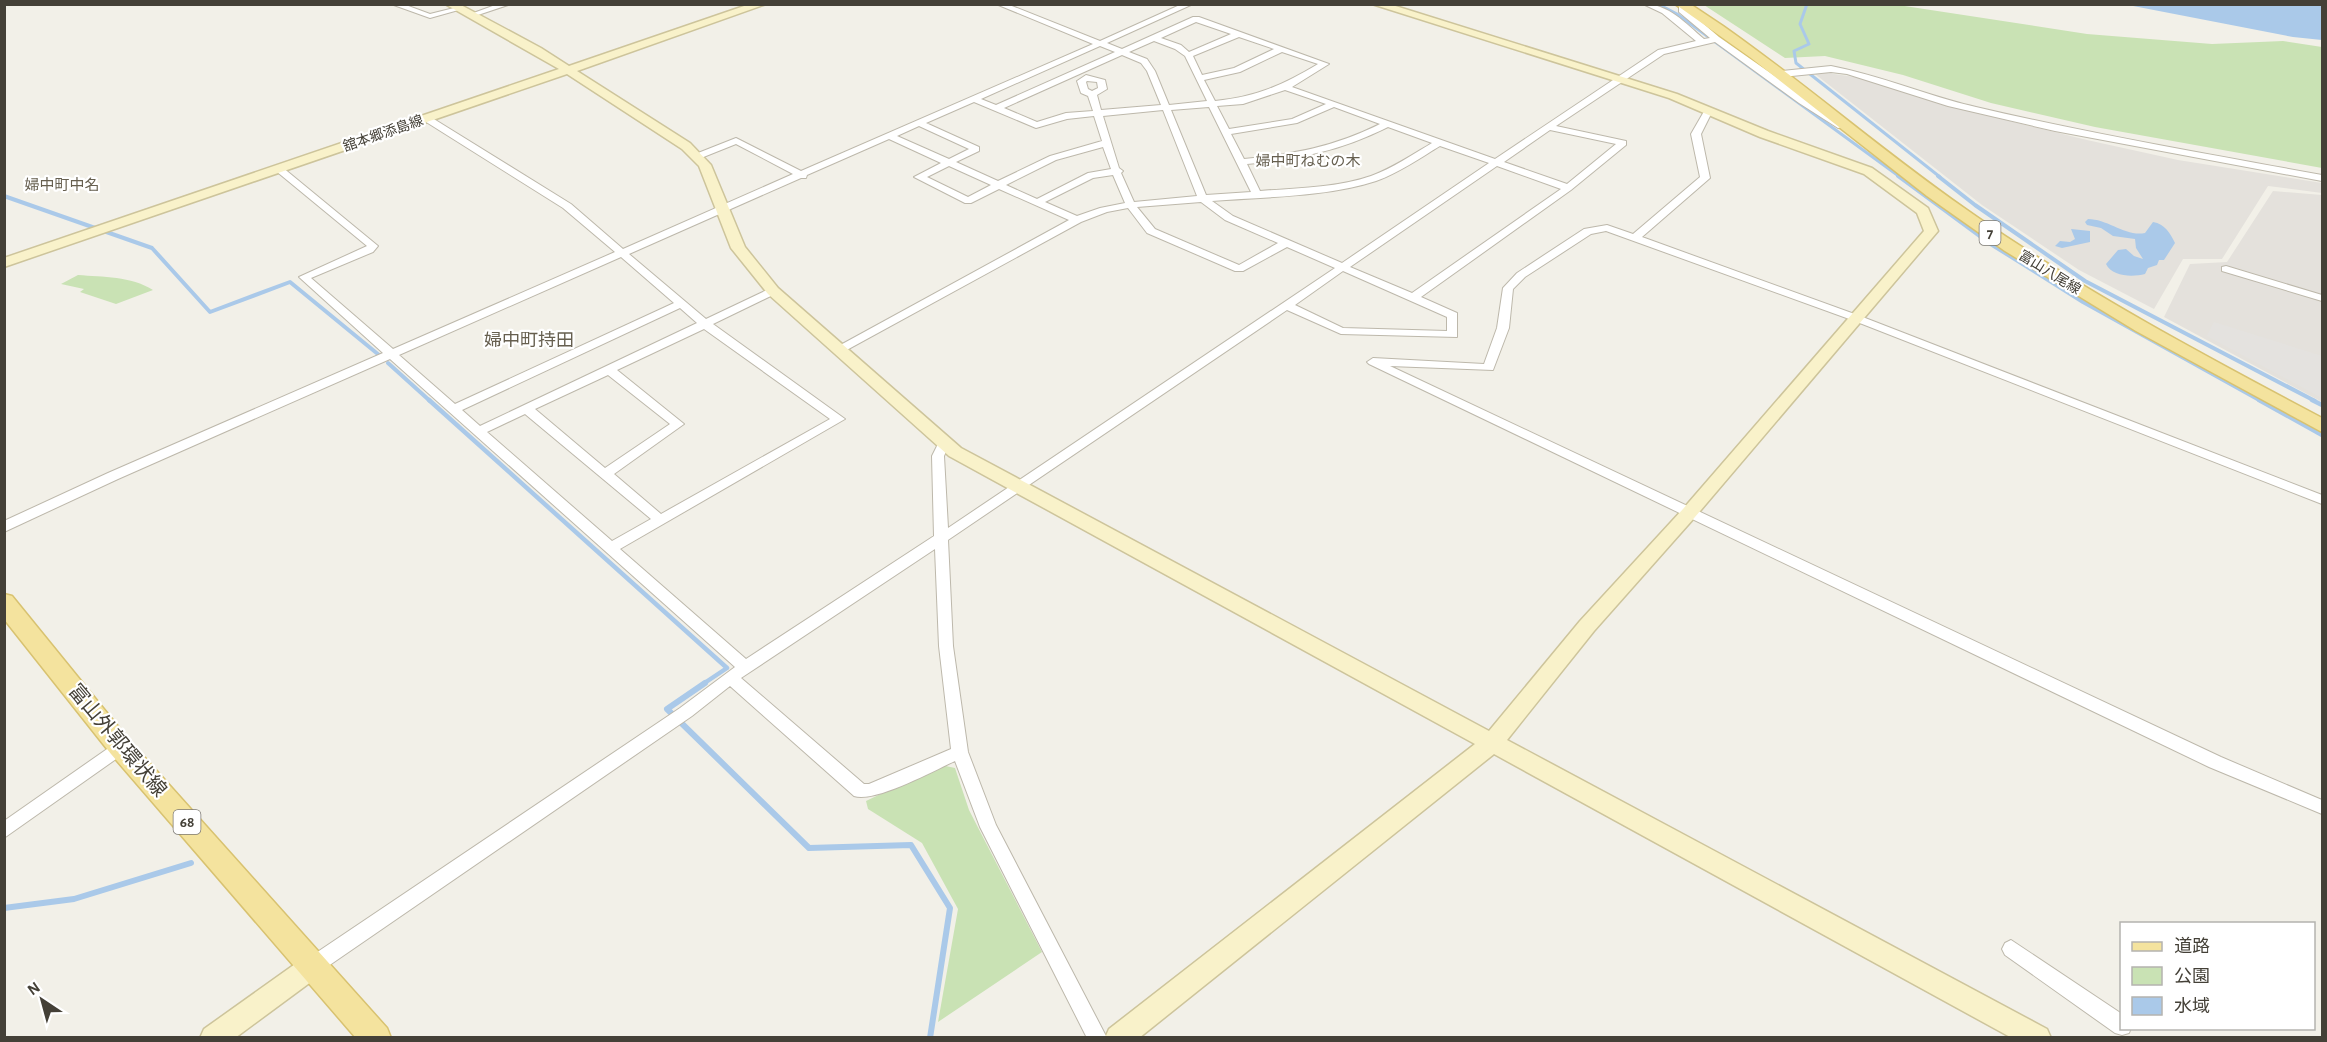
<svg xmlns="http://www.w3.org/2000/svg" width="2327" height="1042" viewBox="0 0 2327 1042" font-family="'Alegreya Sans','Noto Sans JP',sans-serif">
<style>
.industrial{fill:#e4e1dc}
.green{fill:#c9e2b4}
.parking{fill:#e4e2df}
.water{fill:#aac9e9}
.lines{fill:none;stroke-linecap:round;stroke-linejoin:round}
.stream-far3{stroke:#aac9e9;stroke-width:3}
.stream-far2{stroke:#aac9e9;stroke-width:4}
.stream-far1{stroke:#aac9e9;stroke-width:4.5}
.stream{stroke:#aac9e9;stroke-width:6}
.street-casing{stroke:#bdb8ab;stroke-width:2}
.secondary-casing{stroke:#cdc49b;stroke-width:3}
.primary-casing{stroke:#d8c270;stroke-width:3}
.street{fill:#fff;fill-rule:evenodd}
.secondary{fill:#f9f2ca;fill-rule:evenodd}
.primary{fill:#f4e39e;fill-rule:evenodd}
.labels{text-anchor:middle;stroke-width:4.5;stroke-linejoin:round;paint-order:stroke}
.far-street-label{font-size:14px;fill:#444037;stroke:#fff}
.far-neighbourhood-label{font-size:15px;fill:#665f4f;stroke:#fff}
.shield{fill:#fff;stroke:#7c7973;stroke-width:1.5}
.shield-label{font-size:15px;font-weight:bold;fill:#444037}
.neighbourhood-label{font-size:18px;fill:#665f4f;stroke:#fff}
.near-street-label{font-size:20px;fill:#444037;stroke:#fff}
</style>
<rect width="100%" height="100%" fill="#f2f0e8"/>
<path class="industrial" d="M1827,73L1862,78L1953,107L2087,140L2178,160L2322,183V193L2268,186L2222,259H2183L2154,309L2079,270L1982,205L1815,74Z
M2273,191L2322,195V402L2164,317L2190,264L2227,262Z"/>
<path class="green" d="M1704,5H1898L2087,34L2212,44L2283,41L2322,47V168L2095,127L1991,103L1903,75L1825,56L1785,58Z
M78,275C103,277 131,276 153,290L116,304L80,292L84,289L61,284Z
M941,765L955,768L969,810L1042,952L938,1022L958,909L922,843L868,809L866,801Z"/>
<path class="parking" d="M2214,322L2322,356V398L2207,336Z"/>
<path class="water" d="M2128,5H2322V40L2293,37Z
M2088,219C2108,219 2126,237 2145,233L2153,222C2165,224 2170,233 2175,243L2164,260H2159L2157,265L2148,268L2145,274C2133,277 2112,277 2106,264L2118,250L2126,249L2134,256L2143,259L2136,248L2135,239L2113,236L2101,228L2087,225L2085,222Z
M2071,229L2090,231V242L2062,248L2055,246L2060,241L2070,242L2075,239Z"/>
<g class="lines">
<path class="stream-far3" d="M1658,4L1677,14L1900,177
M1807,4L1800,24L1809,44L1794,51L1796,63L1940,177"/>
<path class="stream-far2" d="M1898,176L1989,243L2083,302L2261,401
M1938,176L1975,205L2085,281L2315,401
M4,196L152,248L210,312L290,282L379,355
M388,363L430,401"/>
<path class="stream-far1" d="M429,400L727,668L703,684
M2259,400L2322,435
M2312,400L2322,405"/>
<path class="stream" d="M705,683L667,709L809,848L911,845L950,908L930,1038
M4,908L74,899L191,863"/>
<defs>
<path id="street" d="M391,4H403L430,14L458,7L462,9L430,18Z
M498,4H511L472,17L468,15Z
M996,4H1007L1100,41L1182,4H1193L1107,43L1122,49L1193,17H1199L1329,64L1292,87L1495,159L1658,50L1696,41L1662,13L1643,4C1669,4 1685,23 1704,39L1710,38L1679,12V4H1685L1686,9L1719,37L1846,126L1838,128L1799,103L1715,42L1664,54L1556,126L1626,141V145L1571,190L1421,297L1457,313V337L1341,334L1287,310L948,540L953,646L968,752L996,825L1107,1038H1087L980,827L955,761C933,771 875,803 854,796L730,686L692,716L321,971L314,974L307,971L305,965L307,959L680,708L735,667L390,359L118,479L4,532V521L108,473L383,353L299,277L367,246L276,171V167H282L378,246L373,252L311,278L393,349L615,252L563,208L423,120V116H429L571,204L623,249L793,174L736,144L696,160L691,157L693,155L736,138L801,171L1093,44ZM1196,22L1231,34L1189,52L1181,45L1161,38ZM1239,37L1274,49L1234,68L1202,75L1193,56ZM1154,41L1175,49L1185,56L1207,101L1169,105L1155,71L1147,59L1129,52ZM1100,46L1115,52L996,105L981,99ZM1282,52L1318,64C1283,85 1256,97 1215,101L1204,80L1240,72ZM1122,55L1141,63L1147,71L1161,105L1101,110L1097,95L1107,89L1105,80L1086,75L1077,81L1081,93L1088,96L1093,111L1066,113L1037,122L1004,108ZM1087,81L1097,82L1098,88L1092,91L1088,89L1086,82ZM1285,90L1326,104L1292,119L1229,129L1217,106L1243,104ZM974,102L1036,128L1067,119L1094,116L1102,141L1050,156L998,181L956,162L979,151V147L926,123ZM1209,107L1251,192L1206,195L1171,110ZM1334,107L1380,124C1334,147 1294,154 1244,159L1231,134L1297,123ZM1163,110L1197,196L1134,202L1121,173L1123,171L1119,168L1103,116ZM919,126L969,149L949,159L897,136ZM1388,127L1432,143C1412,155 1393,168 1371,176C1336,188 1296,188 1260,191L1247,164C1299,159 1340,151 1388,127ZM1550,130L1616,144L1567,184L1504,162ZM889,139L941,163L914,177L965,203H971L999,189L1069,220L835,348L833,350L835,352H843L1081,222L1107,212L1128,208L1147,233L1235,271H1243L1287,247L1335,268L948,528L944,456L950,443L948,440H940L932,456L934,536L746,659L620,549L845,419L713,324L777,293V289H769L706,319L629,254L801,178H806L807,175ZM1440,146L1489,163L1342,263L1233,216L1212,201C1262,197 1328,197 1376,181C1399,173 1420,158 1440,146ZM1103,147L1111,169L1088,173L1037,199L1006,185L1056,160ZM949,166L991,185L968,197L927,177ZM1497,166L1561,189L1412,293L1350,267ZM1113,175L1125,203L1100,208L1077,216L1045,202L1093,178ZM1201,202L1225,220L1278,243L1239,265L1155,229L1137,207ZM621,257L674,303L455,404L399,355ZM1343,271L1447,317V331L1343,328L1295,305ZM680,308L697,323L480,426L462,410ZM704,329L830,419L661,514L614,474L684,424L617,370ZM608,375L670,424L605,468L535,409ZM525,414L651,519L612,541L487,432ZM935,549L939,646L951,749L869,784H864L741,678Z
M1831,66C1880,75 1927,96 1976,107C2091,134 2207,154 2322,175V181L2055,131L1948,106L1847,74L1831,72L1782,77L1778,74L1782,71Z
M1706,108L1713,110L1701,134L1710,178L1642,237L1860,316L2322,495V504L1852,320L1606,231L1591,234L1525,277L1513,289L1509,328L1493,370L1390,366L2221,757L2322,800V814L2209,767L1369,364L1367,362L1373,358L1484,364L1497,328L1503,288L1517,273L1584,229L1607,225L1633,234L1700,177L1691,134Z
M2226,266L2322,295V301L2222,271V267Z
M120,740L126,742L128,747L126,752L4,838V821Z
M2011,940L2122,1014V1028H2131L2129,1033L2122,1035L2115,1033L2005,955L2002,949L2005,943Z"/>
<path id="secondary" d="M445,4H459L541,48L569,66L750,4H766L577,71L690,143L711,165L745,247L778,288L961,448L1489,731L1580,621L1683,509L1924,231L1917,213L1864,174L1760,137L1669,98L1372,4H1389L1677,94L1768,131L1872,168L1928,208L1938,231L1695,517L1594,631L1507,740L2047,1029L2051,1038H2012L1494,754L1139,1038H1105L1109,1029L1475,744L949,456L768,294L731,248L699,166L682,149L567,74L4,267V258L559,69Z
M314,953L323,957L326,965L323,973L235,1038H200L204,1029L305,957Z"/>
<path id="primary" d="M1675,4H1690L1723,26C1810,87 1890,158 1977,217C2087,293 2205,356 2322,418V432L2136,331L2005,251L1927,196L1751,58Z
M4,594L12,596L129,740L387,1028L391,1038H356L111,754L4,619Z"/>
</defs>
<use href="#street" class="street-casing"/>
<use href="#secondary" class="secondary-casing"/>
<use href="#primary" class="primary-casing"/>
<use href="#street" class="street"/>
<use href="#secondary" class="secondary"/>
<use href="#primary" class="primary"/>
</g>
<g class="labels">
<g class="far-street-label">
<text transform="translate(383 133) rotate(-19)" y="5">舘本郷添島線</text>
<text transform="translate(2050 272) rotate(32)" y="5">富山八尾線</text>
</g>
<g class="far-neighbourhood-label">
<text x="1308" y="166">婦中町ねむの木</text>
<text x="62" y="190">婦中町中名</text>
</g>
<g class="shield">
<rect x="1979.5" y="221" width="21" height="24" rx="4.5"/>
<rect x="173.5" y="810" width="27" height="24" rx="4.5"/>
</g>
<g class="shield-label">
<text x="1990" y="238">7</text>
<text x="187" y="827">68</text>
</g>
<g class="neighbourhood-label">
<text x="529" y="346">婦中町持田</text>
</g>
<g class="near-street-label">
<text transform="translate(118 740) rotate(50)" y="7">富山外郭環状線</text>
</g>
</g>
<rect width="2327" height="1042" fill="none" stroke="#444037" stroke-width="12"/>
<rect x="2120" y="922" width="195" height="108" fill="#ffffff" stroke="#b4b3af" stroke-width="1.5"/>
<rect x="2132" y="942" width="30" height="9" fill="#f4e39e" stroke="#b4b3af" stroke-width="1.5"/>
<text x="2174" y="952" font-size="18" fill="#444037">道路</text>
<rect x="2132" y="967" width="30" height="18" fill="#c9e2b4" stroke="#b4b3af" stroke-width="1.5"/>
<text x="2174" y="982" font-size="18" fill="#444037">公園</text>
<rect x="2132" y="997" width="30" height="18" fill="#aac9e9" stroke="#b4b3af" stroke-width="1.5"/>
<text x="2174" y="1012" font-size="18" fill="#444037">水域</text>
<g transform="translate(42 1000) rotate(324)" stroke="#ffffff" stroke-width="4.5" paint-order="stroke">
<path d="M0-4.5L10 22L0 15L-10 22Z" fill="#444037"/>
<text y="-9" font-size="16" font-weight="bold" text-anchor="middle" fill="#444037">N</text>
</g>
</svg>
